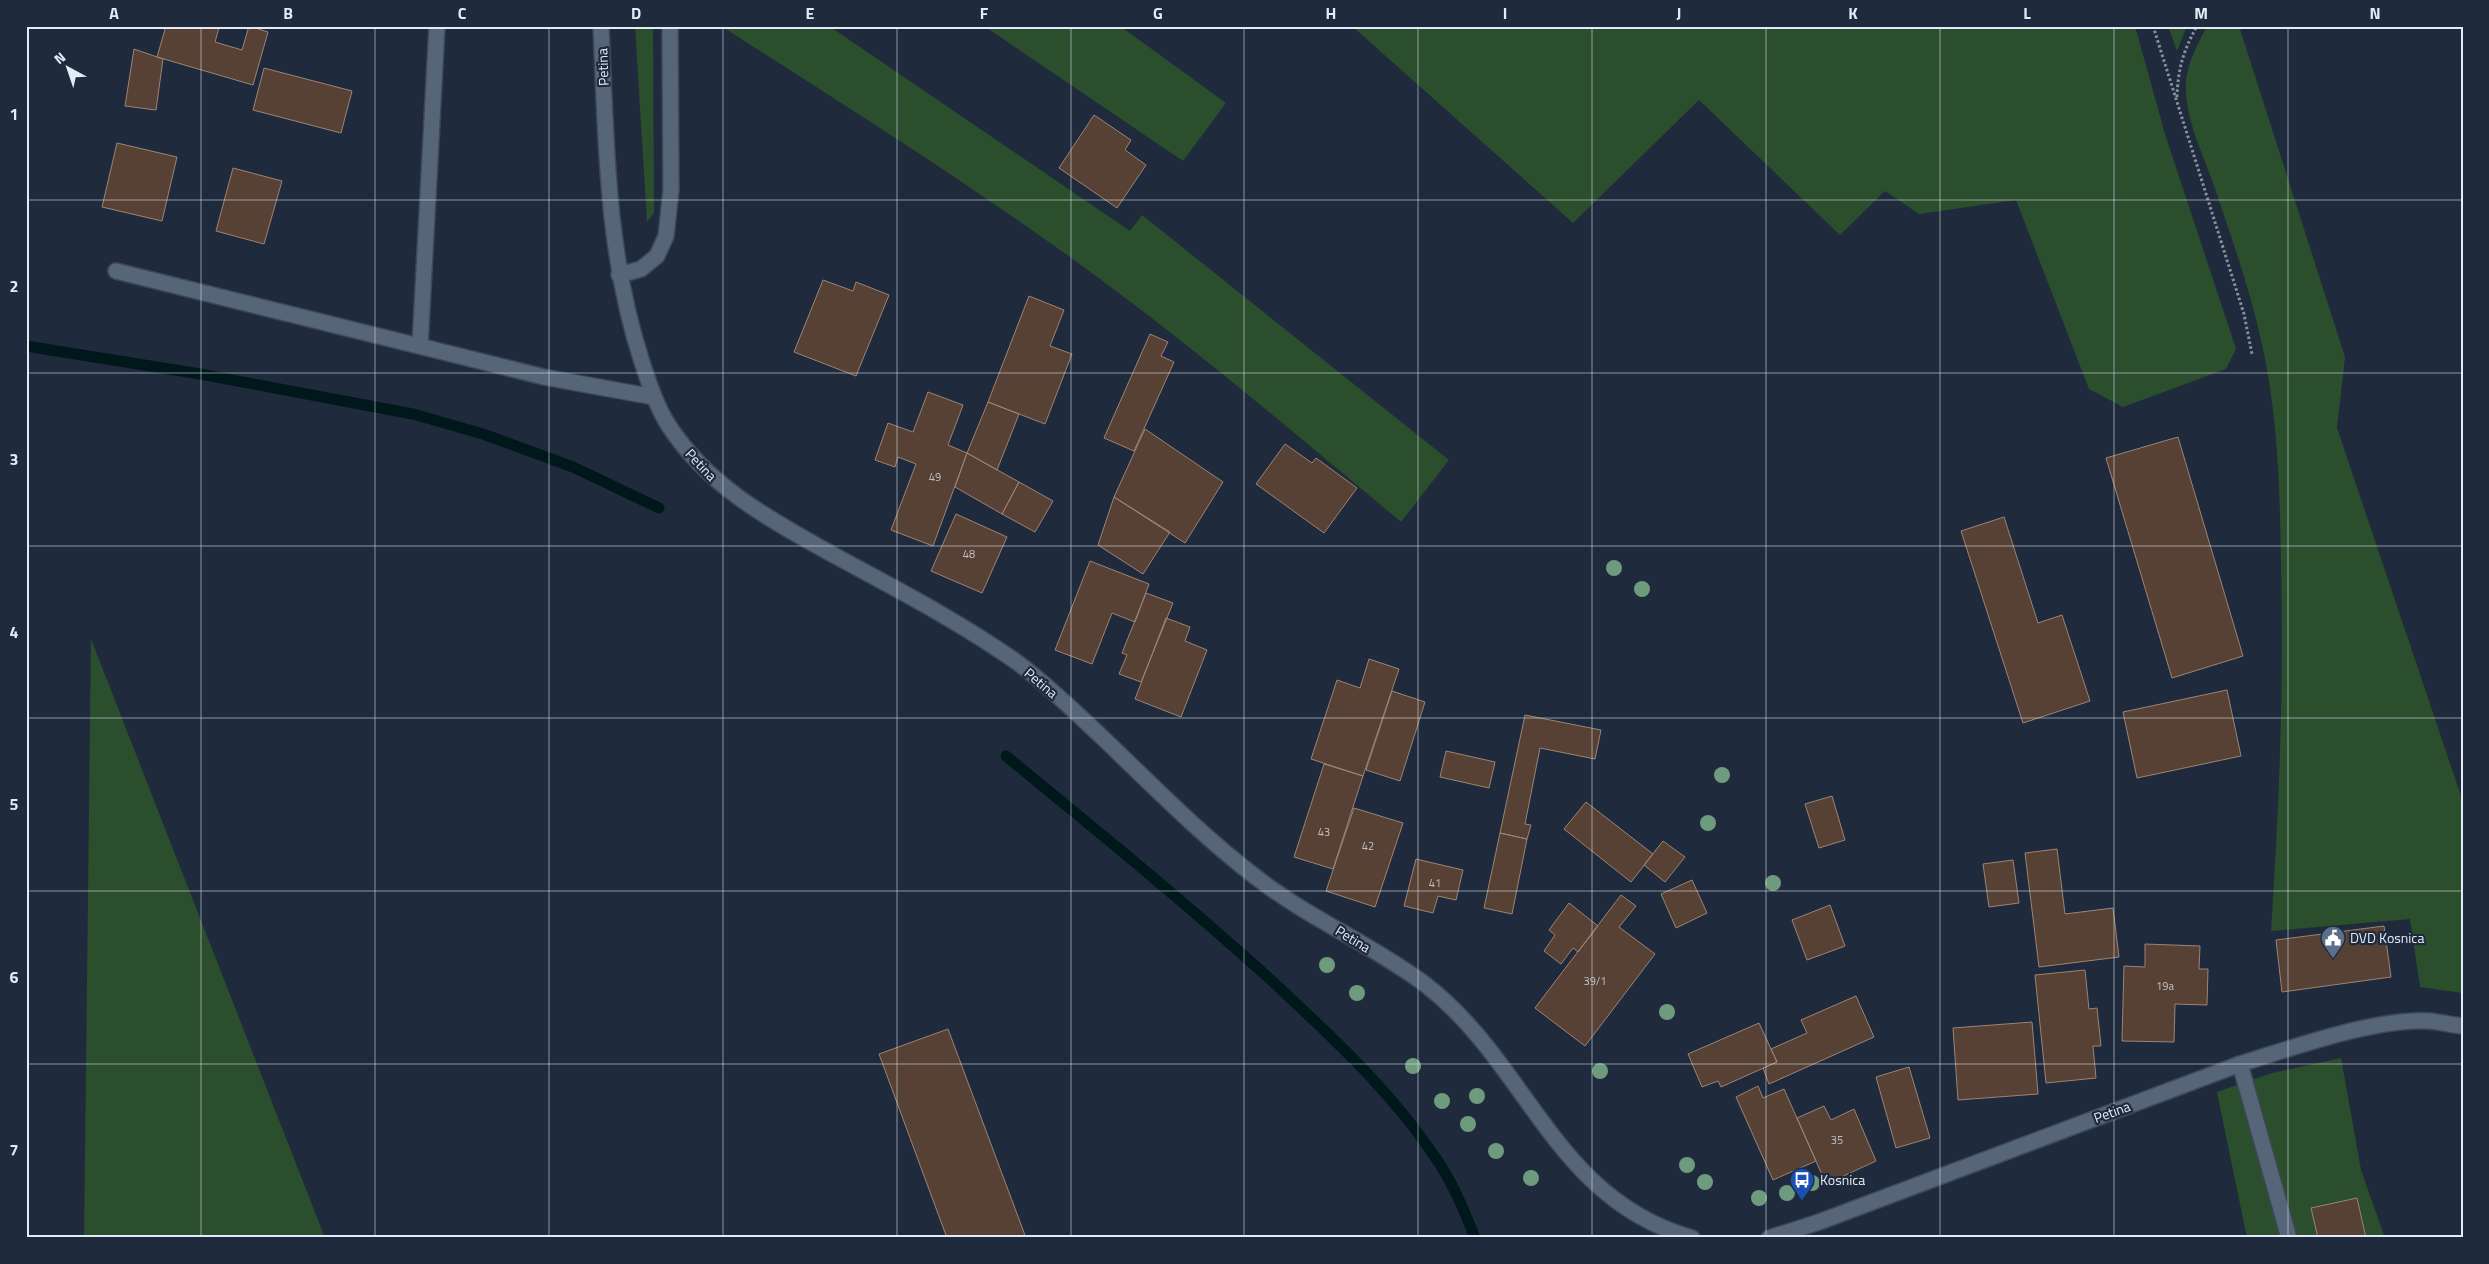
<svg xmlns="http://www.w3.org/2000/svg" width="2489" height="1264" viewBox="0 0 2489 1264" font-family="'Titillium Web',sans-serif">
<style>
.green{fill:#2b4e2d}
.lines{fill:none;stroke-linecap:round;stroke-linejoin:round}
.stream{stroke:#00171b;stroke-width:11}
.building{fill:#564134;stroke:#9c8476}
.lane-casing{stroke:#3d4756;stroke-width:18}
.street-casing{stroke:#3d4756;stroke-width:18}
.secondary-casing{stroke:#3d4756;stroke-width:18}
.path{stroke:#87919f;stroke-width:3;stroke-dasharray:2.5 2.5;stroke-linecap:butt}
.lane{stroke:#576579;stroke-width:15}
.street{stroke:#576579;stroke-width:15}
.secondary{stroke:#576579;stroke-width:15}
.tree{fill:#6e9b7d}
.grid{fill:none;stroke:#e3ebf7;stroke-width:1;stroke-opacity:0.55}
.labels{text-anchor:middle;stroke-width:4.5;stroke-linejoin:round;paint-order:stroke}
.number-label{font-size:11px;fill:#c0c0c6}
.street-label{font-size:14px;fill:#e3ebf7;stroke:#1f2b3c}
.poi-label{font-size:14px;fill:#e3ebf7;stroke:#1f2b3c;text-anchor:start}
.neatline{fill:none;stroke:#e3ebf7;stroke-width:2}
.grid-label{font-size:16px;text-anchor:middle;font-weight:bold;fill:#e3ebf7}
</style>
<rect width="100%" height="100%" fill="#1f2b3c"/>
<path class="green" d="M635,26H653L654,213L647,222Z
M721,26H829L1130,231L1142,215L1449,460L1401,522C1285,425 1170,327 1046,240C940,165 830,96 721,26Z
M984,26H1120L1226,103L1183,161Z
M1352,26H2135L2165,134L2236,349L2226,369L2123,407L2089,389L2016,200L1919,214L1885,191L1840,235L1699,100L1573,223Z
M2168,26H2187L2177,51Z
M2207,26H2239L2345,357L2337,428L2463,802V993L2420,987L2410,919L2271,931C2279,809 2284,687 2281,565C2280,490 2278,413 2261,340C2249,286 2230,233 2212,180C2201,150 2184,115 2186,82C2187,64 2198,43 2207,26Z
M91,639L325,1238H84Z
M2341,1058L2361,1170L2385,1238H2247L2217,1092L2272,1073Z"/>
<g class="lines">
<path class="stream" d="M26,346L200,374L413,414L483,434L573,467L659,508
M1006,756C1095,829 1185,902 1271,980C1330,1035 1390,1090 1435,1157C1452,1181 1464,1210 1475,1238"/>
</g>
<path class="building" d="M166,26L219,28L215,42L242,50L249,26L268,32L253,85L157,57Z
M134,49L163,59L156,110L125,106Z
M264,68L352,91L341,133L253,110Z
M1094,115L1131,140L1125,150L1146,165L1117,208L1059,168Z
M117,143L177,157L162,221L102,207Z
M233,168L282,181L264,244L216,231Z
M823,280L853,291L856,282L889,295L856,376L794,352Z
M1029,296L1064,310L1050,346L1072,354L1045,424L988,402Z
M1150,334L1168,342L1161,356L1174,362L1134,451L1104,438Z
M928,392L963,405L948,445L967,453L933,546L891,530L916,464L898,457L895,467L875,460L888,423L913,432Z
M988,402L1019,414L997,470L967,453Z
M1145,429L1223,482L1185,543L1114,497Z
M2178,437L2243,656L2172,678L2106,458Z
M1285,444L1312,463L1316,458L1357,488L1324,533L1256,484Z
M967,453L1019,482L1002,514L955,487Z
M1019,482L1053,501L1035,532L1002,514Z
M1114,497L1170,532L1143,574L1098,545Z
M956,514L1007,537L982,593L931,571Z
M2004,517L2038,623L2062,615L2090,701L2023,723L1961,531Z
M1090,561L1149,584L1135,622L1112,613L1092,664L1055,650Z
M1146,593L1173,603L1141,682L1119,674L1127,655L1122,653Z
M1166,618L1190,627L1185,641L1207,650L1181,717L1135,699Z
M1369,659L1399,669L1363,776L1311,759L1337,680L1360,688Z
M2227,690L2241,756L2137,778L2123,712Z
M1392,691L1425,702L1400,781L1366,770Z
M1525,715L1601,730L1595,759L1540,748L1525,824L1531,825L1527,839L1500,833Z
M1446,751L1495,762L1489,788L1440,777Z
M1324,764L1363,776L1333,869L1294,857Z
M1832,796L1845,840L1819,848L1805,804Z
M1586,802L1653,854L1631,882L1564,829Z
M1354,808L1403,823L1375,907L1326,891Z
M1500,833L1527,839L1512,914L1484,908Z
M1663,841L1685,857L1665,882L1644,865Z
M2057,849L2065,914L2113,908L2119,957L2039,967L2025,853Z
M1416,859L1463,870L1456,900L1438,896L1433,913L1404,906Z
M2013,860L2019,903L1989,907L1983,864Z
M1692,880L1707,913L1676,928L1661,894Z
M1621,895L1636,906L1619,927L1655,954L1585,1046L1535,1008Z
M1569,903L1598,926L1578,952L1573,948L1561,964L1544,951L1555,935L1549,930Z
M1830,905L1845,946L1807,960L1792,920Z
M2384,926L2391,977L2282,992L2276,940Z
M2145,944L2200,946L2199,969H2208L2207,1005L2175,1004L2174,1042L2122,1041L2124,966L2145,967Z
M2085,970L2089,1009L2097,1008L2101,1046H2093L2096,1078L2046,1083L2035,975Z
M1856,996L1874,1037L1769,1084L1763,1068L1777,1062L1771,1049L1807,1033L1801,1020Z
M2032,1022L2038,1094L1958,1100L1953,1028Z
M1759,1023L1777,1062L1721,1087L1718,1081L1702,1087L1688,1054Z
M948,1029L1026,1238H947L879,1054Z
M1909,1067L1930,1138L1896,1148L1876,1077Z
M1758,1086L1763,1098L1784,1089L1816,1161L1773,1180L1736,1097Z
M1824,1106L1831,1120L1854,1109L1876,1161L1826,1184L1797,1118Z
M2357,1198L2366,1238H2318L2311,1208Z"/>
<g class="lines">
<defs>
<path id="lane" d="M116,271L544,377L654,397
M420,346L437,26
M2240,1064L2289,1238"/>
<path id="street" d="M619,275L641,269L657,256L666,236L671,190L670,26"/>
<path id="secondary" d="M601,26C606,139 606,253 642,362C649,383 656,406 669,426C708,486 769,519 830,553C894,588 959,621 1018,663C1048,685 1075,712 1103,738C1153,786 1202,836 1257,878C1310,919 1373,945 1426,985C1529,1065 1554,1199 1692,1238
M1769,1238L1819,1222L2240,1064C2292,1048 2375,1018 2429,1021C2440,1022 2452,1025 2463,1026"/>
</defs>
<use href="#lane" class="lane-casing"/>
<use href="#street" class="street-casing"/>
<use href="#secondary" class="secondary-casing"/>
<path class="path" d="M2153,26L2244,314L2252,354
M2177,97C2178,69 2183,51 2197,26"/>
<use href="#lane" class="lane"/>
<use href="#street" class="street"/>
<use href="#secondary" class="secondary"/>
</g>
<g class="tree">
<circle cx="1614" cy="568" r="8"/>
<circle cx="1642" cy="589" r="8"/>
<circle cx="1722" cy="775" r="8"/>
<circle cx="1708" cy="823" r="8"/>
<circle cx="1773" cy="883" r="8"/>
<circle cx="1327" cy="965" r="8"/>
<circle cx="1357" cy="993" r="8"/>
<circle cx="1667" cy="1012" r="8"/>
<circle cx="1413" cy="1066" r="8"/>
<circle cx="1600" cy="1071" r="8"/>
<circle cx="1477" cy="1096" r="8"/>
<circle cx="1442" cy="1101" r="8"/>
<circle cx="1468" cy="1124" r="8"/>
<circle cx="1496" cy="1151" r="8"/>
<circle cx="1687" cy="1165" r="8"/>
<circle cx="1531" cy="1178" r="8"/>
<circle cx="1705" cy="1182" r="8"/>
<circle cx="1812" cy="1183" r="8"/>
<circle cx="1787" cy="1193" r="8"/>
<circle cx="1759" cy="1198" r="8"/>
</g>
<path class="grid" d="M201,26V1238M375,26V1238M549,26V1238M723,26V1238M897,26V1238M1071,26V1238M1244,26V1238M1418,26V1238M1592,26V1238M1766,26V1238M1940,26V1238M2114,26V1238M2288,26V1238M26,200H2463M26,373H2463M26,546H2463M26,718H2463M26,891H2463M26,1064H2463"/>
<defs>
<symbol id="civic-pin" viewBox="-11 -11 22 30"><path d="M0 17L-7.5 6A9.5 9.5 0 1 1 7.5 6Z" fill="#5c6f8a" stroke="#1f2b3c"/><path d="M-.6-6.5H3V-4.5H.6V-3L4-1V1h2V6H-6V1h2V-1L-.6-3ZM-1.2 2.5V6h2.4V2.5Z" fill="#fff"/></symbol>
<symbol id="bus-pin" viewBox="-11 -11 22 30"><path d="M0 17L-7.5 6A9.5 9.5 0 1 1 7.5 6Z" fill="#1a4fb4" stroke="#1f2b3c"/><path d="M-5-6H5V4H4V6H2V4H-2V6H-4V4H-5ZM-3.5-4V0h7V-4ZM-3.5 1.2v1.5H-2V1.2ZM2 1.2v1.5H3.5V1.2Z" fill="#fff"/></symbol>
</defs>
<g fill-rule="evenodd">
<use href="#civic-pin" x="2319" y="924" width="28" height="38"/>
<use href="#bus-pin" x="1788" y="1166" width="28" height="38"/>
</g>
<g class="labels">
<g class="number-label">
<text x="935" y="481">49</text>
<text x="969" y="558">48</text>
<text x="1324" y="836">43</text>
<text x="1368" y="850">42</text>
<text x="1435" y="887">41</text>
<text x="1595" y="985">39/1</text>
<text x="2165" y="990">19a</text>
<text x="1837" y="1144">35</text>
</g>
<g class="street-label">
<text transform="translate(603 67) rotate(-92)" y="5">Petina</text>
<text transform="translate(701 465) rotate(47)" y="5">Petina</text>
<text transform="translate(1041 683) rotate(40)" y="5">Petina</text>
<text transform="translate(1353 939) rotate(31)" y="5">Petina</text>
<text transform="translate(2112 1112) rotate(-20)" y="5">Petina</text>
</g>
<g class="poi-label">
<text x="2350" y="943">DVD Kosnica</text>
<text x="1820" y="1185">Kosnica</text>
</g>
</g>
<rect width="2489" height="1264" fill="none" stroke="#1f2b3c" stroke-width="55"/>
<g transform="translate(68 68) rotate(320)" stroke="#1f2b3c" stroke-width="4" paint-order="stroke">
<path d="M0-4L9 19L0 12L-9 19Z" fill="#e3ebf7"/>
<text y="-8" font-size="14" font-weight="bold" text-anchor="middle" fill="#e3ebf7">N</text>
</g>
<rect x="28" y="28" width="2434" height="1208" class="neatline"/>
<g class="grid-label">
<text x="114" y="19">A</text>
<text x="288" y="19">B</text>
<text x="462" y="19">C</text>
<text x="636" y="19">D</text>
<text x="810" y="19">E</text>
<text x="984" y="19">F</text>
<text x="1158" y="19">G</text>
<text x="1331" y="19">H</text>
<text x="1505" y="19">I</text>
<text x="1679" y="19">J</text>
<text x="1853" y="19">K</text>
<text x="2027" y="19">L</text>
<text x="2201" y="19">M</text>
<text x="2375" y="19">N</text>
<text x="14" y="120">1</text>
<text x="14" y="292">2</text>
<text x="14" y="465">3</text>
<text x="14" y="638">4</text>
<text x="14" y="810">5</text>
<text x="14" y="983">6</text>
<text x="14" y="1156">7</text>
</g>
</svg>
